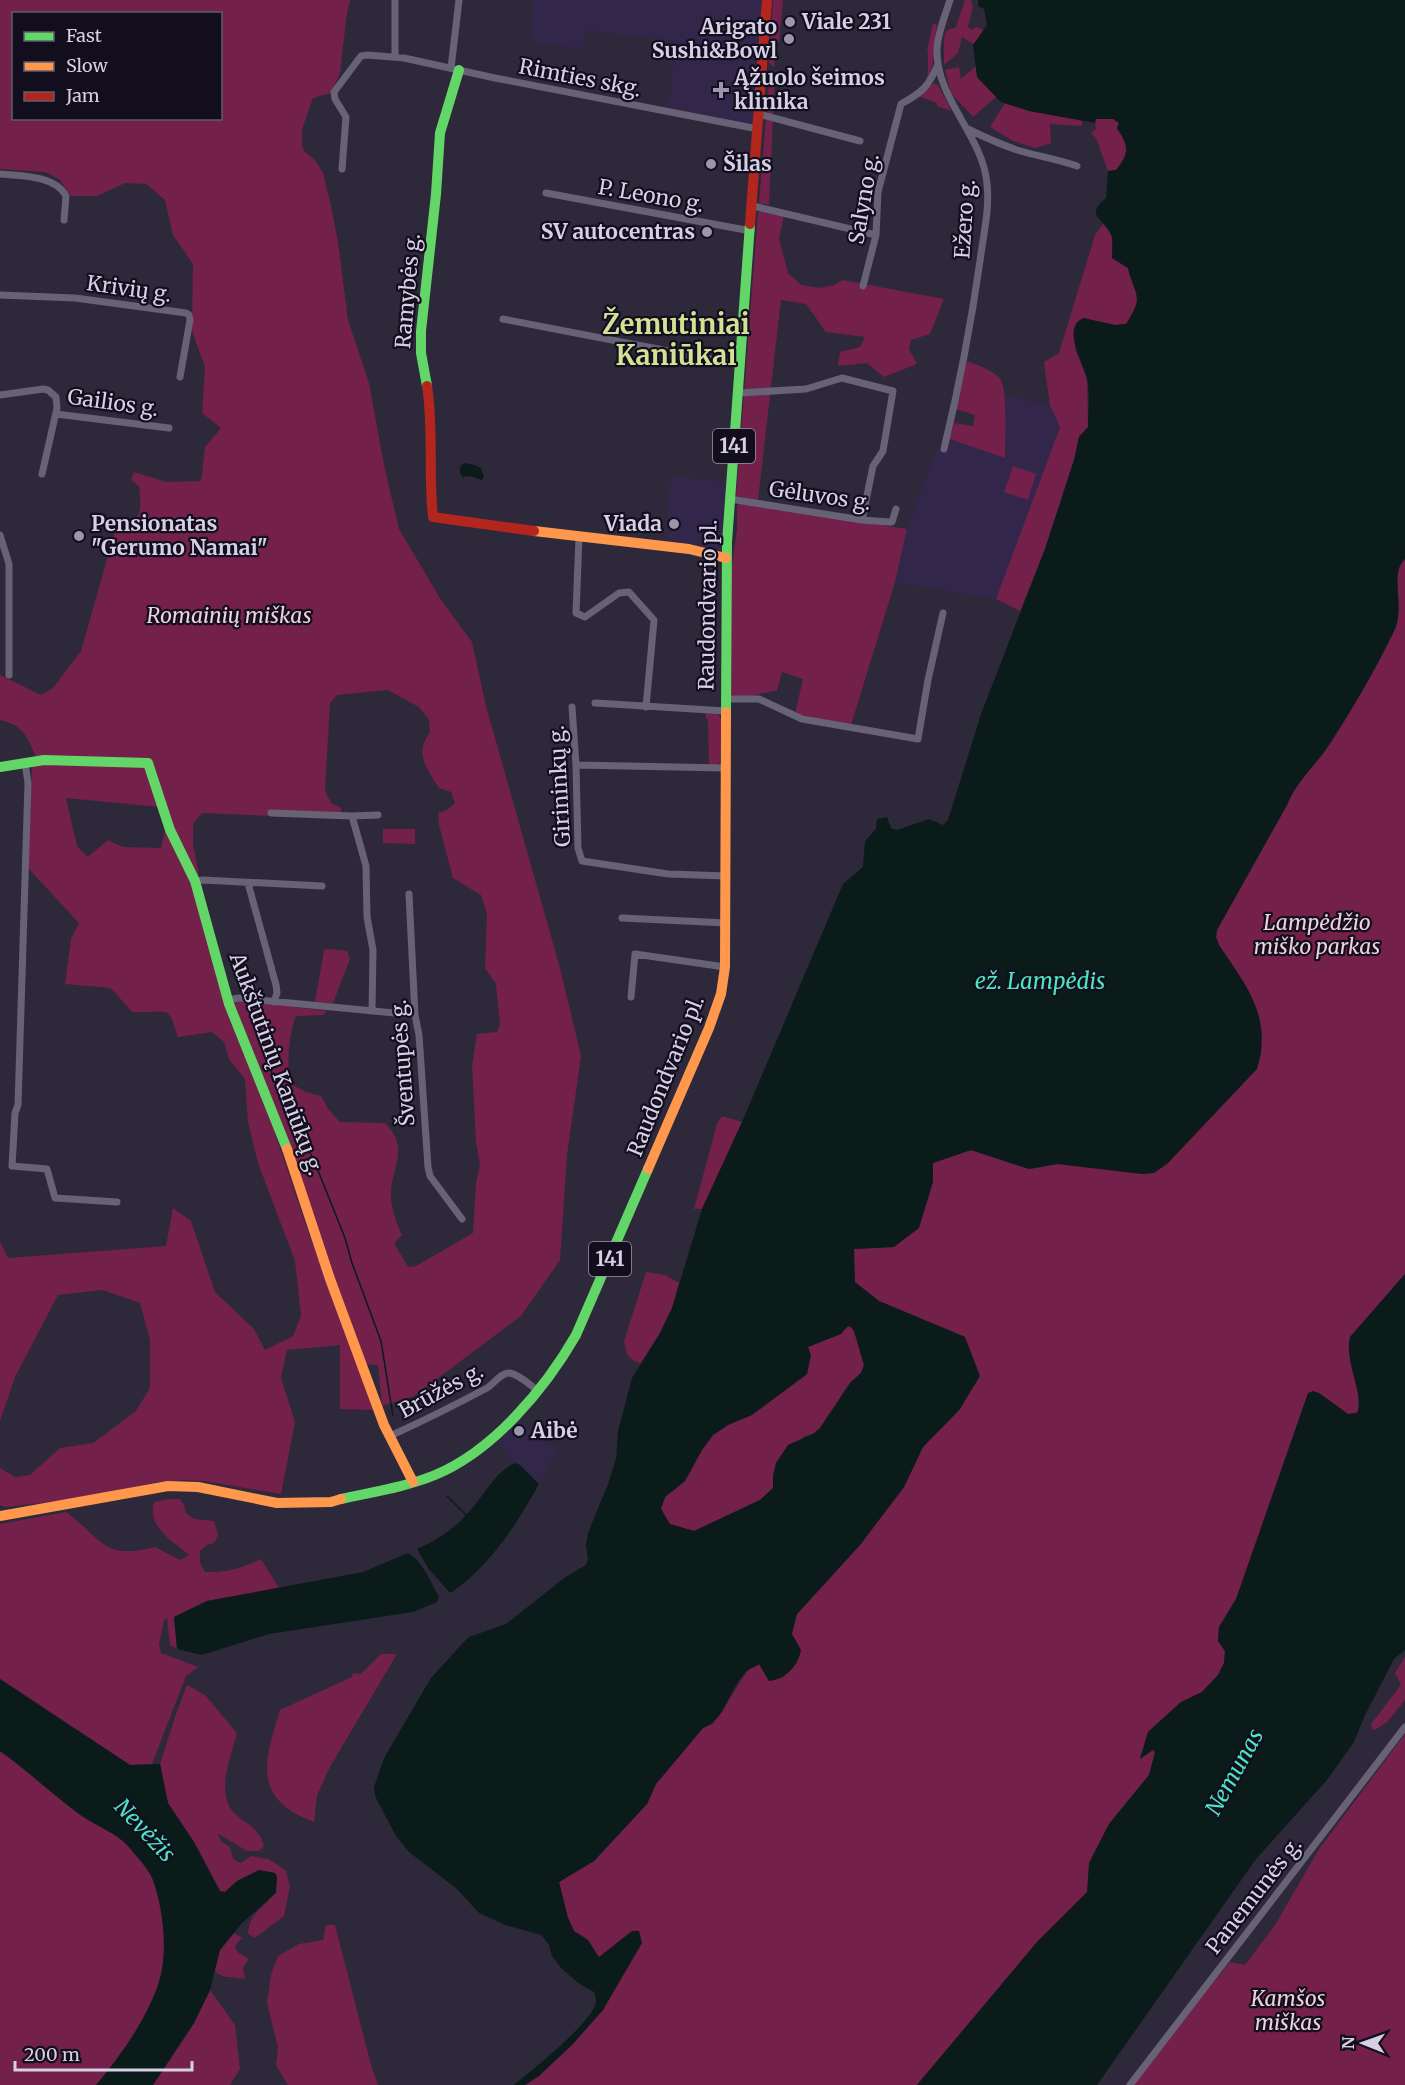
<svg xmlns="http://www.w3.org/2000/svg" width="1405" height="2085" viewBox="0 0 1405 2085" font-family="Merriweather,serif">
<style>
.built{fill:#32274b}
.green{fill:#73204a;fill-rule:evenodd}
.water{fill:#0b1b19;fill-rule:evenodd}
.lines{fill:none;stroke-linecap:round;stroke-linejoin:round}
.stream{stroke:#0b1b19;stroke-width:1.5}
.street{stroke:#676276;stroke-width:7}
.fast{stroke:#63d668;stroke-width:10}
.slow{stroke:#ff974d;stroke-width:10}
.jam{stroke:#b3261e;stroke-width:10}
.poi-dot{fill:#9b96aa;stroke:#120e1d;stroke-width:2}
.labels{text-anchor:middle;stroke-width:4.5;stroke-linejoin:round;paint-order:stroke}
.shield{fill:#120e1d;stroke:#9a96aa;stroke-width:1.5}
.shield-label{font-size:20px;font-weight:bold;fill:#d5d0e6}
.poi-label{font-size:21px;font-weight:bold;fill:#d5d0e6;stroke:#120e1d;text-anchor:start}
.street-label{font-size:21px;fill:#d5d0e6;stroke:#120e1d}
.park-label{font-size:21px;font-style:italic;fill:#eed1db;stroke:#120e1d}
.water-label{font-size:22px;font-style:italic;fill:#4ce5c5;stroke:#120e1d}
.district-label{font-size:27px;font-weight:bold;fill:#d4e093;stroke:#120e1d}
</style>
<rect width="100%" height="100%" fill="#2e293a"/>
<path class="built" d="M534,0H762L754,126L665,106L671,92L674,41L585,30L583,49L530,41Z
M1004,394L1050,406L1060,427L996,599L895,582L907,529L942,437L1005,457Z
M671,476L727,482L721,556L665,548Z
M520,1421L556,1450L539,1484L520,1465L515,1463L497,1443Z"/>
<path class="green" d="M0,0H350L347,13L340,73L331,93L313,98L302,129V145L304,151L315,160L323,173L331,206L338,242L348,320L369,383L385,470L399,529L441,600L472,642L486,706L560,968L581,1056L567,1155L560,1260L521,1316L414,1396L382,1406L378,1365L366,1364L231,1002H255L327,1011L323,1015L296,1016C288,1036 288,1061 289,1083L306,1092L321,1096L329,1110L340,1122L385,1123C412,1150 389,1168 391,1199C392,1210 397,1225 402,1235L394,1243L408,1267L416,1266L473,1233L476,1184L480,1164L476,1142L472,1066L477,1034L497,1032L500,1024L496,984L485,968L487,914L481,895L453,878L439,825L438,813L447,810L455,803L451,792L439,788C427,770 414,752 430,733L429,720L419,707L388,690L337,695L330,703L325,790L331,803L341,808V815L271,816L202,813L193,824V844L199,875L196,876L172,827L153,767L36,757C27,736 23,725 0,720V675L41,695L53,688L81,651L115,531C142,516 142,517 139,486L131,480L134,472L166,482L201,481L205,447L221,428L202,413L205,367L192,331L193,264L173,235L165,200L146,184L125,183L97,196H71L59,179L45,172L0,169ZM14,14H220V118H14Z
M773,0H783L779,42H776L774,67L769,63Z
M965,0H971L973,6L968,27L972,30L976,27L984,30L974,44L962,37L958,53L944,65V38L946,31L956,27Z
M933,23L937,25C933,43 936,62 928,79H926L928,74V50H927Z
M976,66L977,77L996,97L973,117L951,93L945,70L959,67L961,79Z
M770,71H775L769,205L759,203Z
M934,83L938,85L952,111L937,106V103L918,96Z
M1005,103L1029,111L1082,120V126L1050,124L1051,143L1035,148L1013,141L990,127Z
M1095,119H1114L1119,123L1117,129C1129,146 1129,153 1116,170L1108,171L1096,138L1091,133L1096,129Z
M764,210L784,215L779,239L788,273L801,285L821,288L834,285L842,280L944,299L930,334L911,340L909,349L917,364L884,377L867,363L838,366L840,352L860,347L865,337L826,332L806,304L781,300L758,500L736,496L758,212Z
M1103,224L1112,236V258L1128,268C1135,298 1145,294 1126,324L1115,325L1083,318L1075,349L1087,379L1088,427L1079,437L1074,460L1045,549L1020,611L996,599L1060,427L1050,406L1044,362L1059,353L1095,235Z
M967,361C976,365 994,370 1000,379C1008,391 1005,441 1005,458L950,439L954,423L973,426L975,415L956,409V405Z
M1013,466L1036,474L1028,500L1004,492Z
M743,503L907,529L895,582L851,725L795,714L803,679L782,672L777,691C761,692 747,700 731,695V573L737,529V505Z
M1405,559V1274L1350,1337C1344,1363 1365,1393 1357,1413L1348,1414L1319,1393L1236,1599L1219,1627L1218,1641L1225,1651L1224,1663L1218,1675L1202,1692L1181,1702L1148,1732L1140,1758L1153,1750L1155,1753L1149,1775L1109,1824L1089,1863L1088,1892L1037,1942L917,2085H525L539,2076L603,2010L624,1938L599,1958L588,1940L574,1931L568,1918L559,1882L594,1861L647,1804L656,1784L703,1728L713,1724L748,1670L759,1664L769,1681L784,1677L792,1627L797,1614L860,1545L904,1487L923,1447L960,1409L965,1337L879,1301L854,1282V1249L894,1247L933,1182V1163L971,1150L1029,1169L1058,1164L1142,1174L1154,1173L1168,1163L1261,1056C1263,1002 1247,988 1219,945L1216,937L1217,930L1287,805C1296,782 1315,766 1329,745C1353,708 1376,669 1395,629C1405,605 1389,573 1405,559Z
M706,713L718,714L721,719L720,762L718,765H709L708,719L706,718Z
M38,764L146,766L159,807L66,798L77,846L88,857L108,840L123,847L161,848L166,826L188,874L310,1237L375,1410L340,1409V1345L287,1350L281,1378L295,1422L281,1494L204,1481L185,1480L158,1482L70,1500L5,1507L0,1505V1468L15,1477L30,1475L60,1448L93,1443L136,1411L150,1388V1340L140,1303L103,1290L58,1295L15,1377L0,1421V1241L8,1258L166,1246L173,1208L191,1221L215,1292L254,1329L265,1350L293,1336L301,1316L295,1261L258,1163L248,1122L245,1079L229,1059L224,1042L212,1032L178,1037L172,1019L168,1013C160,1010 143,1013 132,1012L111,988L65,984L71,939L79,923L28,868L32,767Z
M383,829H415V844L383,843Z
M327,949L347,951L350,959L333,1003L315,1002L324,950Z
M722,1116L742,1122L702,1209H694L717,1124Z
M646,1272L665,1275L679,1283L672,1308L660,1333L641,1363C628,1360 626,1354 624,1341Z
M848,1326L851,1327L854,1331L864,1365L861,1373L850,1383L820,1428L813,1434L804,1436L773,1475V1488L760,1500L694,1531L670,1525L661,1509L665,1497L685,1481L702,1450L713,1435L728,1425L752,1415L807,1374L808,1347L840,1334Z
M169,1499H180L184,1505L186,1513L194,1519L214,1521L218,1535L214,1543L207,1545L200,1551V1563L205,1572C227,1573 242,1568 261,1559L279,1588L207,1601L174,1617L177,1649L170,1645L167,1618L164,1620L159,1644L161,1653L198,1667L186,1676L152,1764L130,1765L0,1679V1524L66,1512C102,1538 102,1561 155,1547L180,1560L189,1555C172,1540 147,1528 154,1502Z
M381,1654H397L331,1765L317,1795L314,1822C252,1799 264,1762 280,1710L352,1677L353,1673L361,1674Z
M1405,1657V1700L1387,1722L1375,1730L1372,1729L1371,1724L1401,1685L1395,1673Z
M187,1685L205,1695L237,1733C230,1761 212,1799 241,1819C253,1827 260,1832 264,1846L259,1851H247L217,1833L222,1842L230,1847L233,1859L241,1863L251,1856L268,1859L278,1865L286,1871L290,1886L284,1916L255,1938L248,1934C249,1918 258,1910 269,1901L237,1881L225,1892L220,1891L194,1842L168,1803L160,1764L177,1711Z
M1405,1734V2085H1132L1230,1962L1245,1965L1275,1925L1319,1849Z
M0,1751C28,1771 52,1794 79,1814C94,1825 117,1833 129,1847C136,1856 149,1869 153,1880C164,1911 169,1957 157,1988C144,2023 120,2057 96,2085H0Z
M326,1925H335L371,2065L378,2085H288L276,2065L278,2048L267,2003L271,1975L278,1956L299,1944L323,1940Z
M234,1933L242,1938L235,1946L237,1952L249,1959L243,1968L245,1979C233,1976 223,1980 214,1970L220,1950Z
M210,1990L235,2025L240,2069L230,2085H153L194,2023Z"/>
<path class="water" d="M978,0H1405V559C1389,573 1405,605 1395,629C1376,669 1353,708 1329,745C1315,766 1296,782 1287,805L1217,930L1216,937L1219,945C1246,986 1273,1016 1257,1069L1168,1163L1154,1173L1142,1174L1058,1164L1029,1169L971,1150L933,1163V1182L919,1228L894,1247L854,1249L855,1282L879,1301L965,1337L980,1376L960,1409L923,1447L904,1487L860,1545L797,1614L792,1634L801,1650C798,1666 786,1679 769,1681L759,1664C756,1667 750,1668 747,1671C728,1689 728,1718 703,1728L656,1784L647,1804L594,1861L559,1882L568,1918L574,1931L588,1940L599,1957L632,1931H639L642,1943L603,2010L573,2044L539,2076L525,2085H514C532,2070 592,2023 596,2002C596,1999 595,1995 594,1992L578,1983L561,1968L552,1956L549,1945L541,1935L505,1925L479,1913L457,1889L409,1852L396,1836L375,1796L374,1787L384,1758L431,1678L461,1645L469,1637L506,1624L564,1578L586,1565L588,1559L586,1545L588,1533L608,1484L616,1459L618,1431L632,1378L660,1333L672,1308L702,1209L742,1122L843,884L863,867L865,841L876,829L877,819L887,817L891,828L897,830L929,819L943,825L948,820L981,714L1045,549L1074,460L1079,437L1088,427C1088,412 1090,394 1087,379C1084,363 1061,329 1083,318L1115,325L1126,324C1145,295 1135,297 1128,268L1112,258C1112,252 1113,244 1112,238C1109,219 1081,218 1106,198L1108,171L1116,170C1130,153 1129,146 1117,128L1119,123L1113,119H1096L1095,123L1029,111L1001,102L977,77L973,45L987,25L984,9L978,6ZM848,1326L851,1327L854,1331L864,1365L861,1373L850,1383L820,1428L813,1434L788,1445L776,1463L773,1475V1488L760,1500L694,1531L670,1524L661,1509L665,1497L685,1481L702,1450L713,1435L728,1425L752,1415L807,1374L811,1355L808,1347L841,1334Z
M464,463L475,465L481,468L484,477L481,480L470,476L463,477C459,473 458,467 464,463Z
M1405,1274V1650L1394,1659L1365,1715L1354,1742L1327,1780L1256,1859L1097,2085H917L1037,1942L1087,1892L1089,1863L1109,1824L1149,1775L1155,1752L1153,1750L1140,1759L1148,1732L1181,1702L1202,1692L1218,1675L1224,1663L1225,1651L1218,1641L1219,1627L1236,1599L1308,1393L1313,1391L1319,1393L1348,1414L1357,1413C1365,1393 1344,1363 1350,1337Z
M515,1463L520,1465L539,1484C517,1524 490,1566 452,1592H449L428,1568L417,1549C436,1541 454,1529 467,1514C482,1499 495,1471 515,1463Z
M408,1553C423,1561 431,1583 439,1597L437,1602L413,1612L269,1634L202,1655L177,1649L174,1617L207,1601L363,1572Z
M0,1679L130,1765L160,1764L168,1803L194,1842L220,1891L225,1892L237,1881L259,1870L275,1873L277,1877L276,1893L242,1923L220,1950L210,1990L194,2023L153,2085H96C120,2057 144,2023 157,1988C169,1957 164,1911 153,1880C149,1869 136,1856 129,1847C117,1833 94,1825 79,1814C52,1794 28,1771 0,1751Z"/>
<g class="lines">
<path class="stream" d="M259,1007L262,1047L283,1102L303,1137L317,1168L345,1238L352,1263L381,1341L393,1416
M447,1496L466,1515"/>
<path class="street" d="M395,0V57
M451,68L459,0
M759,114L860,141
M968,129C984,137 1000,144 1017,150C1037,156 1057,159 1077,166
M342,169L346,117L335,99L334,92L361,56L367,55L404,58L495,78L758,129
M0,174C20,176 55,175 66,196L64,220
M546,193L751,231
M753,206L876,235
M863,286L876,235L878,192L901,104C923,92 929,86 938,64
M0,295L75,298L186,313L189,315L190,320L180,377
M503,319L741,365
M739,393L806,389L842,378L893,391L883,451L873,466L862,520
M0,395L43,389L48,390L56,397L57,408L42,474
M56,414L169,428
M944,449C959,387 971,324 980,261C983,236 990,209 987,184C983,135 935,99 937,48C938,32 945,16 950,0
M730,499L862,520L889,522H892L896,509
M0,535L9,564V675
M579,537L576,613L585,617L619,593L629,592L654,620L646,707
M726,699H759L802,719L918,739L928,680L943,613
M595,703L726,711
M572,707L576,765L578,848L582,861L668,874L727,876
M25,763L28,783L18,1105L15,1113L12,1166L47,1169L55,1198L117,1202
M576,765L726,768
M271,813L352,816
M195,881L203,880L322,886
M248,883L276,985L277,993L274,1002
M409,894L415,1015L419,1035L428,1167L430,1176L462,1219
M622,918L726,923
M631,997L635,954L725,967
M228,1000L239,998L415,1015
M372,1011L373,950L367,917L366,866L352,816L378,815
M390,1436C423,1421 455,1405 487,1388C494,1384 501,1372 510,1373C520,1375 530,1385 538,1391
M1130,2085L1405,1727"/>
<path class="fast" d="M427,386L421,353V331L436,194L440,133L459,70
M726,712L727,542L750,224
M0,767L44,760L148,763L170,830L195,881L229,1004L287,1149
M341,1499C372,1492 406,1487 435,1475C493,1451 545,1389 576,1335L648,1169"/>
<path class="slow" d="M534,531L689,549L726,558
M287,1149L330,1279L384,1425L413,1482
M648,1169L709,1028L721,994L725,967L726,712
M0,1516L168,1486L198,1487L277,1503L331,1502L341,1499"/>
<path class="jam" d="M750,224L767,0
M427,386C434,430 428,474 433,517L534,531"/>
</g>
<g class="poi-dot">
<circle cx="790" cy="22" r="6"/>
<circle cx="789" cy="39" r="6"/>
<path d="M718 81h6v6h6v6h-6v6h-6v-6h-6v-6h6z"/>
<circle cx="711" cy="164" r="6"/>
<circle cx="707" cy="232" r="6"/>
<circle cx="674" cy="524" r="6"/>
<circle cx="79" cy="536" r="6"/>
<circle cx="519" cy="1431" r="6"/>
</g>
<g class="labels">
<g class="shield">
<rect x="713" y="429" width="42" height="34" rx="4.5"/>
<rect x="589" y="1242" width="42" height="34" rx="4.5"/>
</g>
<g class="shield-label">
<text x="734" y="453">141</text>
<text x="610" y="1266">141</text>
</g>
<g class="poi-label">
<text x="802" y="29">Viale 231</text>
<text x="777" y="34" text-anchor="end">Arigato<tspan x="777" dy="24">Sushi&amp;Bowl</tspan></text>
<text x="734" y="85">Ąžuolo šeimos<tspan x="734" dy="24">klinika</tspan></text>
<text x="723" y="171">Šilas</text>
<text x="695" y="239" text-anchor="end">SV autocentras</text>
<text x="91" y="531">Pensionatas<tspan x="91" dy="24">"Gerumo Namai"</tspan></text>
<text x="662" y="531" text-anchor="end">Viada</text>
<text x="531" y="1438">Aibė</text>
</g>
<g class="street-label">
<text transform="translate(580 78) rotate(11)" y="7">Rimties skg.</text>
<text transform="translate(651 196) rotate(10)" y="7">P. Leono g.</text>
<text transform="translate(864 199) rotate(-80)" y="7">Salyno g.</text>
<text transform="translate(965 219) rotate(-86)" y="7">Ežero g.</text>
<text transform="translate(129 289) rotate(8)" y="7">Krivių g.</text>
<text transform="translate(408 291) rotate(-85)" y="7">Ramybės g.</text>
<text transform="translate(113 403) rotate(8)" y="7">Gailios g.</text>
<text transform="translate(820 496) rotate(8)" y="7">Gėluvos g.</text>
<text transform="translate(708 605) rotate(-89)" y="7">Raudondvario pl.</text>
<text transform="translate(560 786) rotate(-93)" y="7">Girininkų g.</text>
<text transform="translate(403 1063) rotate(-94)" y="7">Šventupės g.</text>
<text transform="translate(276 1064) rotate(70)" y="7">Aukštutinių Kaniūkų g.</text>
<text transform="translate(666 1076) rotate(-68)" y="7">Raudondvario pl.</text>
<text transform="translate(441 1391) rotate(-28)" y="7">Brūžės g.</text>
<text transform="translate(1254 1896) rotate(-52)" y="7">Panemunės g.</text>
</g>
<g class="park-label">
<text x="229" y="623">Romainių miškas</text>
<text x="1317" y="930">Lampėdžio<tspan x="1317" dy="24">miško parkas</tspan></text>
<text x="1288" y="2006">Kamšos<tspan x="1288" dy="24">miškas</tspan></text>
</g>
<g class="water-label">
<text x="1040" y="989">ež. Lampėdis</text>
<text transform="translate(1234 1772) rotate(-61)" y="8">Nemunas</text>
<text transform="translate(145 1830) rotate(47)" y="8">Nevėžis</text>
</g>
<g class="district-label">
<text x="676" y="334">Žemutiniai<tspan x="676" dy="31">Kaniūkai</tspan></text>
</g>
</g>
<rect x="12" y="12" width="210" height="108" fill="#120e1d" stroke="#605c6d" stroke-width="1.5"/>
<rect x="24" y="32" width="30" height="9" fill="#63d668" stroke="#605c6d" stroke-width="1.5"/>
<text x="66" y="42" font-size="18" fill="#d5d0e6">Fast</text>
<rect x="24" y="62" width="30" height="9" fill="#ff974d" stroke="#605c6d" stroke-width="1.5"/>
<text x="66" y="72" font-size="18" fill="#d5d0e6">Slow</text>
<rect x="24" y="92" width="30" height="9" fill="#b3261e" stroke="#605c6d" stroke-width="1.5"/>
<text x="66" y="102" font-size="18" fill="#d5d0e6">Jam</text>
<g transform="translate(1363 2043) rotate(271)" stroke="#120e1d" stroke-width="4.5" paint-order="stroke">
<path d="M0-4.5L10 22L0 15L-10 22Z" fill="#d5d0e6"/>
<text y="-9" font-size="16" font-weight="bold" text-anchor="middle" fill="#d5d0e6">N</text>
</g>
<path d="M15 2061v9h177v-9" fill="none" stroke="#d5d0e6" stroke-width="3"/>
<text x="24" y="2061" font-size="18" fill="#d5d0e6" stroke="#120e1d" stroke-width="4.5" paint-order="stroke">200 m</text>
</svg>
